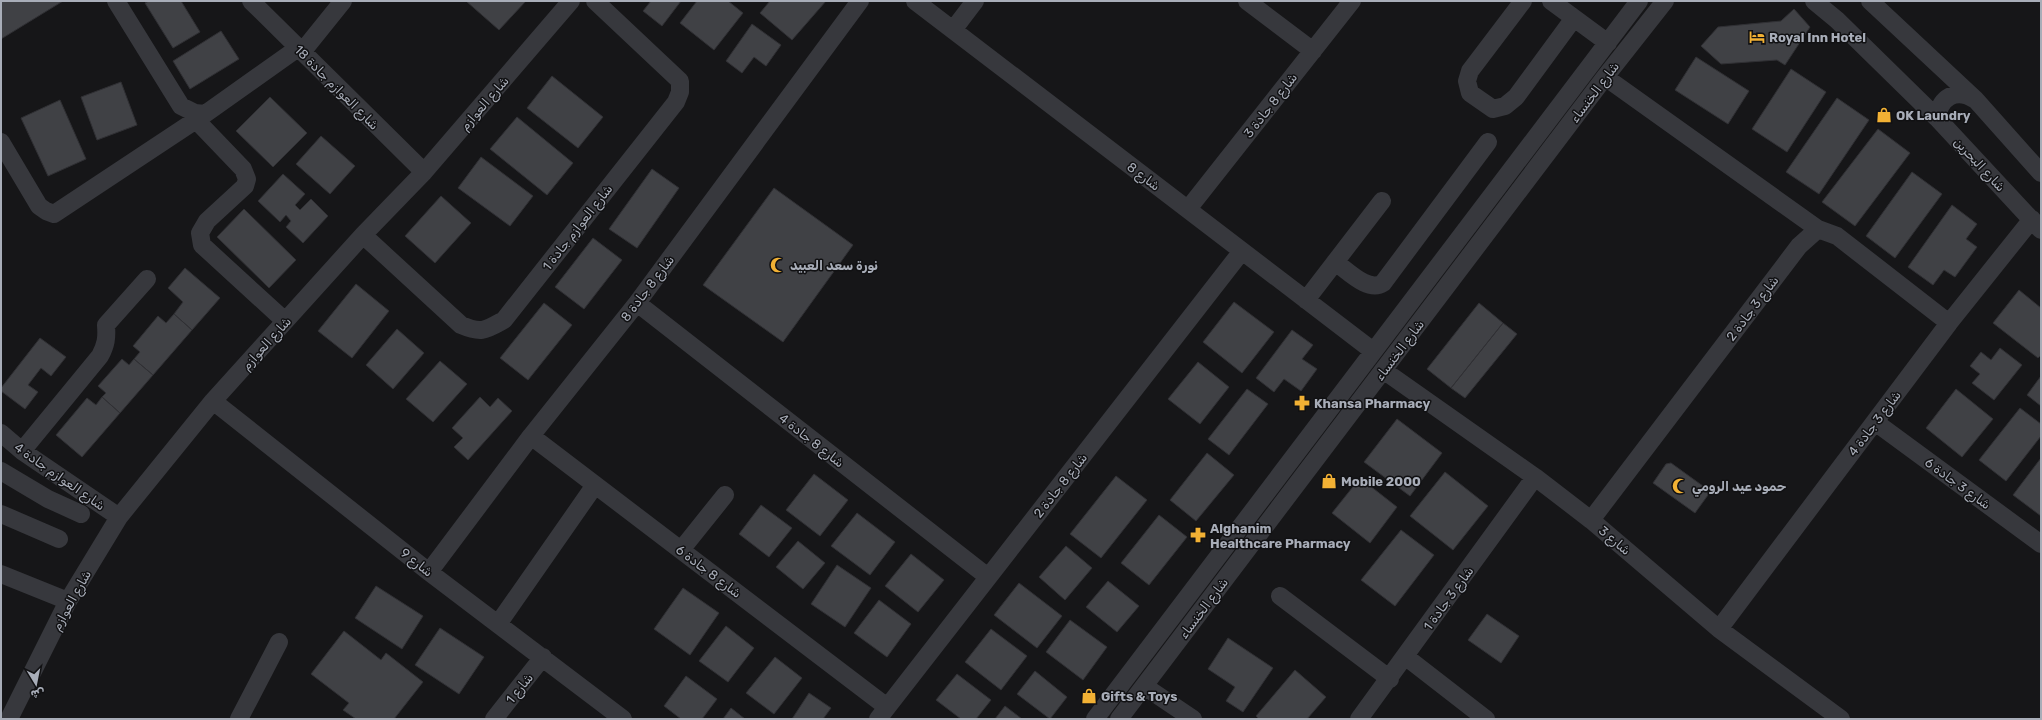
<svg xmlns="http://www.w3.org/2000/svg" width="2042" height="720" viewBox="0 0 2042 720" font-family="Rubik,Vazirmatn,sans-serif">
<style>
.building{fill:#404145;stroke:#303034}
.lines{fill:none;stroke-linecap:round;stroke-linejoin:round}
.minor{stroke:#37383d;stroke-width:18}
.labels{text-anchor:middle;stroke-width:3;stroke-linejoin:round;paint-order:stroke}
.poi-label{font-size:13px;font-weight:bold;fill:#a8adb8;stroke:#111113;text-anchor:start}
.street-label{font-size:13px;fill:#a8adb8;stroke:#111113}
</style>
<rect width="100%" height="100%" fill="#161618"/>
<path class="building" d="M1,1H63L1,39Z
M149,1H181L200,32L173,48L145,3Z
M466,1H526L499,30Z
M651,1H681L662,26L643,11Z
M697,1H728L743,13L714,50L680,23Z
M770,1H826L792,40L760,13Z
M1794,9L1810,27L1785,65L1777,60L1721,64L1701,46L1718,27L1781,21Z
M752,24L781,45L766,66L754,57L742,73L726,61Z
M221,31L239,59L190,89L173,61Z
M1696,57L1749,91L1728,124L1675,90Z
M1791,69L1826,92L1787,152L1752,129Z
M552,76L603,117L578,148L527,108Z
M121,82L137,125L97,140L81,97Z
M270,97L307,133L273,167L236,131Z
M1837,98L1869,120L1819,194L1786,172Z
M60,100L86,159L48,176L21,118Z
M517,117L573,163L547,195L490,149Z
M1878,129L1910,153L1855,226L1822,202Z
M321,136L355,166L330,194L296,164Z
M481,157L533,196L510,226L458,188Z
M652,169L679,188L637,248L609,229Z
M1912,172L1942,194L1895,258L1866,236Z
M283,174L305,194L295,205L300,210L311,199L328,216L303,243L286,227L291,221L286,215L280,222L258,201Z
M774,188L853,245L783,342L703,285Z
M441,196L471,223L435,263L405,236Z
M1952,205L1977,224L1966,239L1977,247L1955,277L1944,270L1933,285L1908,267Z
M244,209L296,260L269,288L217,237Z
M593,238L622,260L584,309L555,287Z
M185,268L220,298L192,330L174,314L183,302L168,288Z
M356,284L389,311L352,358L318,331Z
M2019,290L2041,308V355L2038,358L1993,323Z
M1234,302L1274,332L1242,373L1203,342Z
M544,303L572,325L528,380L500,358Z
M1479,303L1503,323L1451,388L1427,369Z
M174,314L192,330L153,375L134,359L140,352L133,346L158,316L166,323Z
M1503,323L1517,334L1465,398L1451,388Z
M397,329L424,353L393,389L366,365Z
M1292,330L1313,345L1302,359L1317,369L1301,391L1284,379L1274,392L1256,378Z
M40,338L66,357L51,376L41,368L28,385L38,392L25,409L1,391V388Z
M2000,348L2022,365L1994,400L1972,383L1980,374L1970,366L1981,352L1991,360Z
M122,359L129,365L134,359L153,375L120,413L102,397L106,393L98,386Z
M440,361L467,384L433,422L406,399Z
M1198,362L1229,387L1200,424L1168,399Z
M2041,376V406L2027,395Z
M1247,389L1268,404L1229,455L1208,439Z
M1956,389L1993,419L1962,457L1926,428Z
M102,397L120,413L82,457L56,435L87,398L96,405Z
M480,397L490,407L498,398L512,411L468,460L454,447L463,438L452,428Z
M2020,408L2041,424V436L2006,481L1979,460Z
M1397,419L1442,453L1410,496L1364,462Z
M1207,453L1234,475L1196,521L1170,500Z
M2041,458V516L2013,495Z
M1671,463L1707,489L1708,495L1695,513L1653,483L1666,464Z
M1445,472L1488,506L1453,550L1410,516Z
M814,474L848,500L820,536L786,510Z
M1116,476L1147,500L1101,558L1070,534Z
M1360,478L1397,507L1370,543L1332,513Z
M761,505L792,528L769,557L739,534Z
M857,513L895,542L870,575L831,546Z
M1159,515L1187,537L1149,585L1121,563Z
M1401,530L1434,555L1395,606L1361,580Z
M798,541L825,563L803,589L776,567Z
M1066,546L1092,568L1065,600L1039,577Z
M911,554L944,580L918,612L885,586Z
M837,565L871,588L845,627L811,604Z
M1108,581L1139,606L1117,632L1086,607Z
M1019,583L1062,616L1037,648L994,615Z
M376,586L423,616L402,649L355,618Z
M683,588L719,613L690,655L654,629Z
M879,600L911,624L887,657L854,633Z
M1487,614L1519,636L1501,663L1468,640Z
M1070,620L1107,647L1083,680L1046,652Z
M726,626L754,648L728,682L699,661Z
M440,628L484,657L459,694L415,665Z
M991,629L1027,656L1001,690L965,662Z
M344,631L381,660L386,653L423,682L394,719H356L343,710L349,703L311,674Z
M1228,638L1273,668L1243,712L1226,701L1235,687L1208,669Z
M775,657L802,678L774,714L746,693Z
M1295,670L1326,697L1307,719H1259L1256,716Z
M1035,671L1067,697L1050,719L1017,694Z
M957,674L991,700L976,719H961L936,700Z
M686,676L717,699L702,719H681L664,706Z
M809,693L831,708L823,719H792Z
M1005,706L1022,719H995Z
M731,708L745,719H723Z"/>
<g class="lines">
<path class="minor" d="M116,1L181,106L195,113L205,114L298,48
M251,1L424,172
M915,1L1373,351
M1247,1L1313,51
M1523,1L1470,71L1467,81L1470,93L1493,109L1505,106L1516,97L1574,18
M1551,1L1608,43
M1814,1L1837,20L1937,118L2041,230
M1870,1L1975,99L2041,173
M953,30L975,1
M302,52L343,1
M1605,77L1818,229
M1937,118C1940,97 1956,88 1974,99
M196,120L243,169L247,179L245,186L207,221L200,233L202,245L285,321
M1,142L39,206L46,211L54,214L205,114
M1188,209L1352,1
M363,235L461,325C482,334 486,330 504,320L676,102L680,92V81L595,1
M1335,262C1347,270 1368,293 1383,283L1488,142
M1306,300L1382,201
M637,303L988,577
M1383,370L1535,477L1591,520L1719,629L1841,719
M213,401L429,572L623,719
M1875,422L2041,544
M1,433L22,451L119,517
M531,436L887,707
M22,451L100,356C106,345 107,338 106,325L147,279
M1,471L48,499L81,514
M1,514L59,539
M1591,520L1799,246L1818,229L1837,236L1949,323
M681,550L725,495
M429,572L531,436L637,303L860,1
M1,574L68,601
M1280,596L1390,679
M498,624L595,485
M1719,629L1949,323L2032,219
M1406,657L1486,719
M1144,686L1193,719
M9,719L68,601L119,517L213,401L363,235L424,172L571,1
M239,719L279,642
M494,719L543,657
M878,719L1242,251
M1095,719L1639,1
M1119,719L1605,77L1665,1
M1359,719L1535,477"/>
</g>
<defs>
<symbol id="hotel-bare" viewBox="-9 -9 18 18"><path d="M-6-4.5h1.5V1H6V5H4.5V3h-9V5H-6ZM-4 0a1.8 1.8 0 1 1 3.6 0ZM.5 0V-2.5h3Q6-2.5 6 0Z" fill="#f2b134" stroke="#111113" stroke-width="2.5" paint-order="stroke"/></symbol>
<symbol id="shop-bare" viewBox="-9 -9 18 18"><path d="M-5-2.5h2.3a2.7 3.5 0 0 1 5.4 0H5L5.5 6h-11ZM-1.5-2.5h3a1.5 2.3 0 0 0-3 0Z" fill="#f2b134" stroke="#111113" stroke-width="2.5" paint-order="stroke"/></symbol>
<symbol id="mosque-bare" viewBox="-9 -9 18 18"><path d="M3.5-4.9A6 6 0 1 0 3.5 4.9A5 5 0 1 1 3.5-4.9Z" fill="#f2b134" stroke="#111113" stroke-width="2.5" paint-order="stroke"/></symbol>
<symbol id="pharmacy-bare" viewBox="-9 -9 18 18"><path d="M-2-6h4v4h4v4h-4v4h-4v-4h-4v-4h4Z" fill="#f2b134" stroke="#111113" stroke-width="2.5" paint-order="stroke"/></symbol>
</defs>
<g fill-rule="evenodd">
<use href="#hotel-bare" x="1746" y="26" width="22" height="22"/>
<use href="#shop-bare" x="1873" y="104" width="22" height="22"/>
<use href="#mosque-bare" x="767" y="254" width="22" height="22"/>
<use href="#pharmacy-bare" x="1291" y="392" width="22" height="22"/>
<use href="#shop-bare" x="1318" y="470" width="22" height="22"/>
<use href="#mosque-bare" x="1669" y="475" width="22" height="22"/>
<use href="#pharmacy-bare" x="1187" y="524" width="22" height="22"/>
<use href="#shop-bare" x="1078" y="685" width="22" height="22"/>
</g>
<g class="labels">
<g class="poi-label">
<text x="1769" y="42">Royal Inn Hotel</text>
<text x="1896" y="120">OK Laundry</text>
<text x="790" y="270">نورة سعد العبيد</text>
<text x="1314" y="408">Khansa Pharmacy</text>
<text x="1341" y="486">Mobile 2000</text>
<text x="1692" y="491">حمود عيد الرومي</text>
<text x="1210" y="533">Alghanim<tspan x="1210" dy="15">Healthcare Pharmacy</tspan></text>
<text x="1101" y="701">Gifts &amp; Toys</text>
</g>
<g class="street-label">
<text transform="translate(337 87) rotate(45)" y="5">شارع العوازم جادة 18</text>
<text transform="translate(1594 92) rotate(-53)" y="5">شارع الخنساء</text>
<text transform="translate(484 103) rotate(-49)" y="5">شارع العوازم</text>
<text transform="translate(1270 105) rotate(-52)" y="5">شارع 8 جادة 3</text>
<text transform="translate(1980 164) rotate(47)" y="5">شارع البحرين</text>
<text transform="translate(1144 176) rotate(37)" y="5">شارع 8</text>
<text transform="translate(577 227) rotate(-52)" y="5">شارع العوازم جادة 1</text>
<text transform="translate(647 288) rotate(-53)" y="5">شارع 8 جادة 8</text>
<text transform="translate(1752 308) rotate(-53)" y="5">شارع 3 جادة 2</text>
<text transform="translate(266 343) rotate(-48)" y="5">شارع العوازم</text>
<text transform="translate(1399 350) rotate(-53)" y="5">شارع الخنساء</text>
<text transform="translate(1874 423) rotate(-53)" y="5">شارع 3 جادة 4</text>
<text transform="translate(812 440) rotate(38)" y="5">شارع 8 جادة 4</text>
<text transform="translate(60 476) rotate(35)" y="5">شارع العوازم جادة 4</text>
<text transform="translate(1958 483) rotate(36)" y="5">شارع 3 جادة 6</text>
<text transform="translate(1060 485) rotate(-52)" y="5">شارع 8 جادة 2</text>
<text transform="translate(1615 540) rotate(40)" y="5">شارع 3</text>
<text transform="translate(417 562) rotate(38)" y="5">شارع 9</text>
<text transform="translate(709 571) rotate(37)" y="5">شارع 8 جادة 6</text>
<text transform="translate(1448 598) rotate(-54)" y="5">شارع 3 جادة 1</text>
<text transform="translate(71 600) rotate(-61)" y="5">شارع العوازم</text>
<text transform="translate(1203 608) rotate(-53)" y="5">شارع الخنساء</text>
<text transform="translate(519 688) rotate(-51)" y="5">شارع 1</text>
</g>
</g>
<rect width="2042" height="720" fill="none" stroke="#a8adb8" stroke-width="4"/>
<g transform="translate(36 684) rotate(170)" stroke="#111113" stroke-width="3" paint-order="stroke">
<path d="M0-3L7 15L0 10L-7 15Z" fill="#a8adb8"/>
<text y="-6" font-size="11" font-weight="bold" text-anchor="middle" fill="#a8adb8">ش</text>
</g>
</svg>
